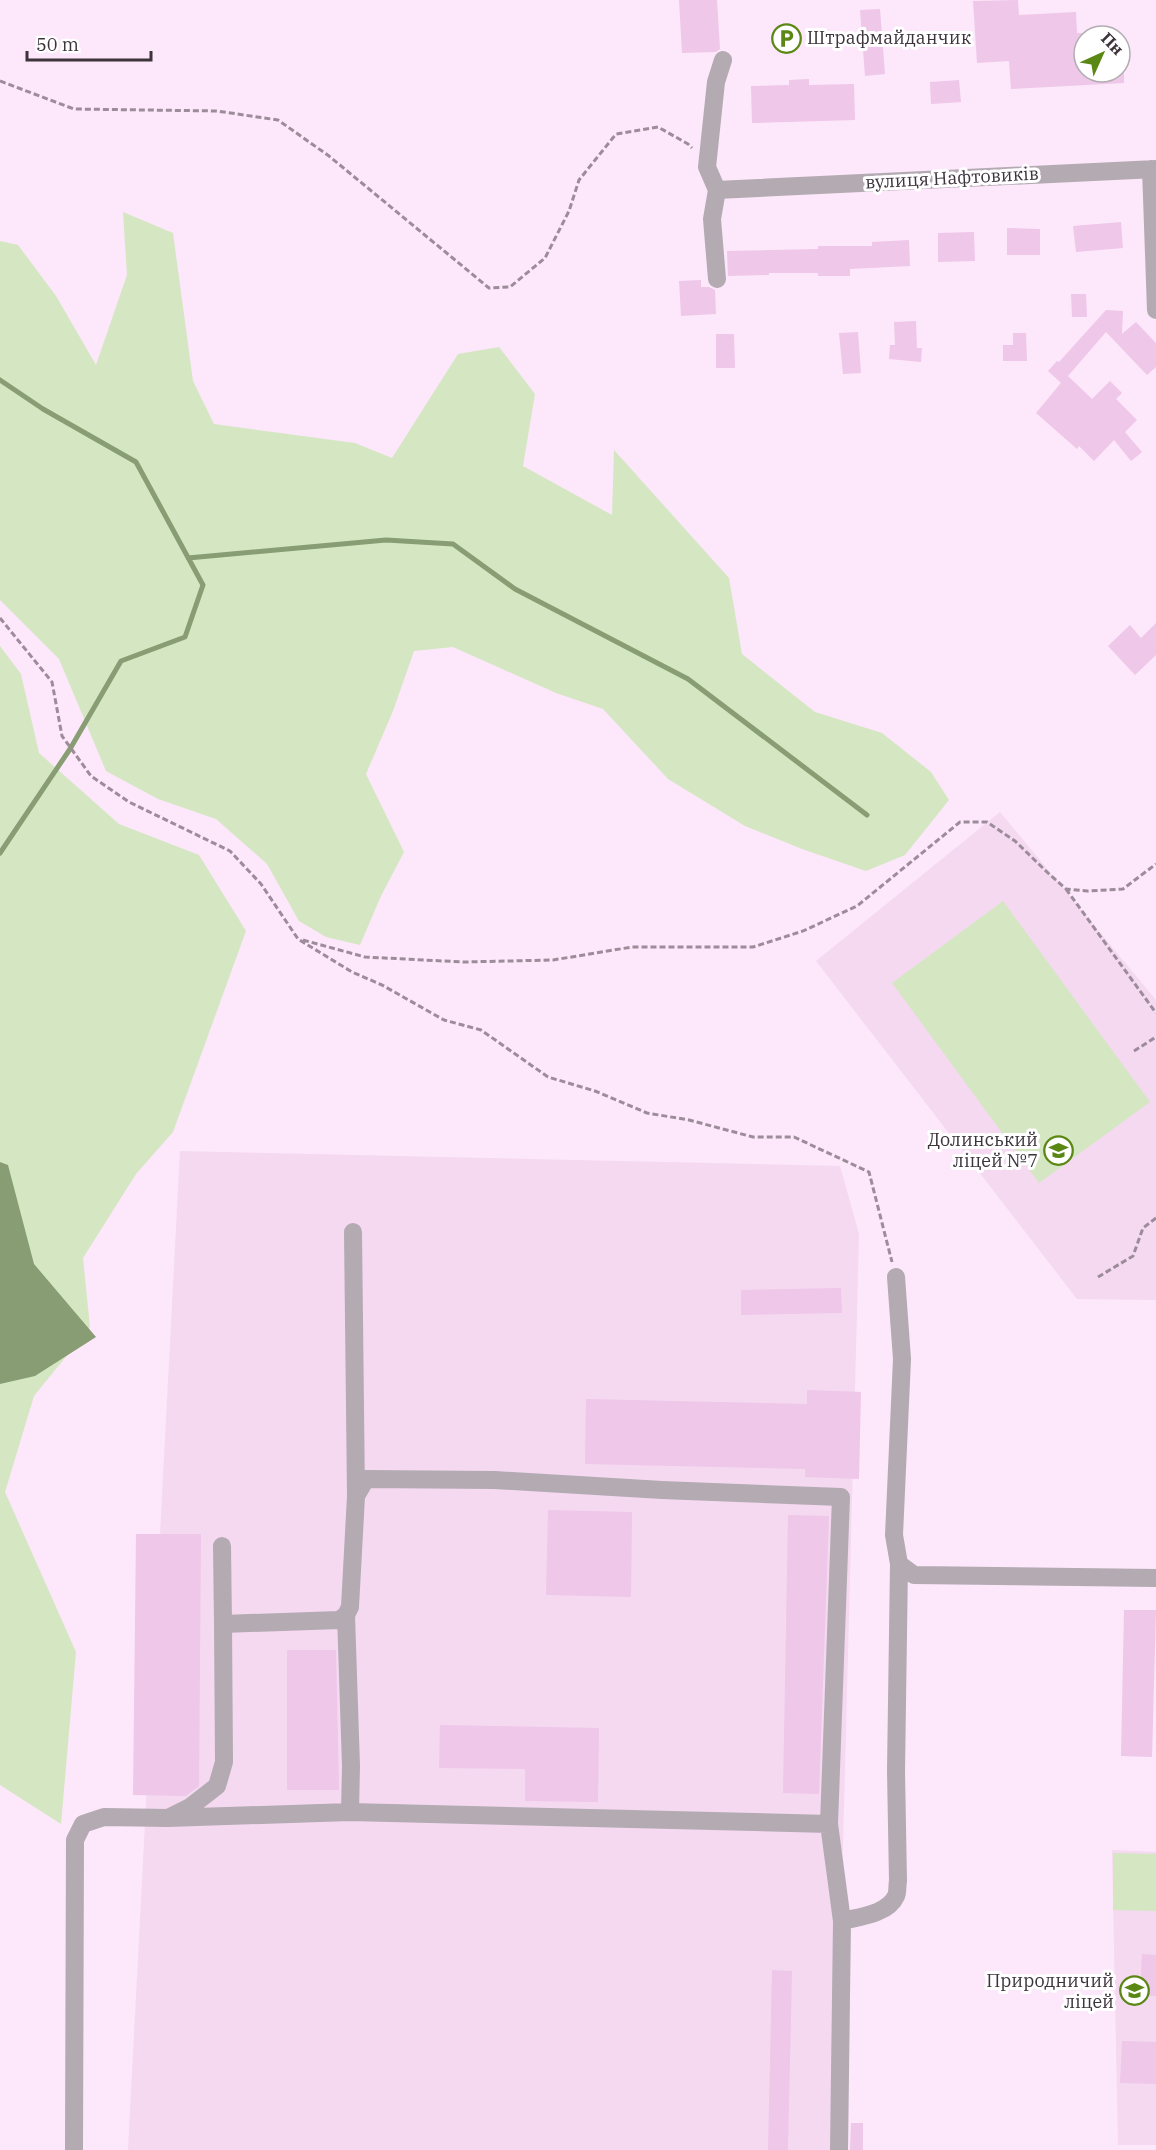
<svg xmlns="http://www.w3.org/2000/svg" width="1156" height="2150" viewBox="0 0 1156 2150" font-family="'IBM Plex Serif',serif">
<style>
.built{fill:#f4d9f1}
.green{fill:#d4e7c2}
.water{fill:#889d73}
.lines{fill:none;stroke-linecap:round;stroke-linejoin:round}
.stream{stroke:#889d73;stroke-width:5}
.building{fill:#eec7e9}
.path{stroke:#9c8c9a;stroke-width:3;stroke-dasharray:6 3;stroke-linecap:butt}
.minor{stroke:#b3aab2;stroke-width:18}
.labels{text-anchor:middle;stroke-width:6;stroke-linejoin:round;paint-order:stroke}
.poi-label{font-size:18px;fill:#3c333b;stroke:#fff;text-anchor:end}
.street-label{font-size:18px;fill:#3c333b;stroke:#fff}
</style>
<rect width="100%" height="100%" fill="#fde7fa"/>
<path class="built" d="M1000,812L1156,1000V1300L1077,1299L816,961Z
M180,1151L840,1166L859,1234L835,2150H128Z
M1112,1850L1156,1852V2145H1118Z"/>
<path class="green" d="M123,212L173,233L193,381L214,424L355,443L392,458L458,354L499,347L535,394L523,466L612,515L614,450L729,578L742,654L815,712L882,733L931,772L949,800L905,855L866,871L802,849L745,826L668,779L603,709L556,693L453,647L414,651L393,711L366,774L404,852L381,896L360,945L326,937L299,921L267,864L216,819L158,799L106,771L59,659L0,600V241L18,245L56,296L96,365L127,275Z
M0,646L21,674L39,753L119,824L199,855L246,931L173,1132L136,1174L83,1258L90,1327L34,1396L5,1492L76,1652L61,1824L0,1785Z
M1003,901L1150,1102L1039,1183L892,983Z
M1113,1853L1156,1854V1911L1113,1910Z"/>
<path class="water" d="M0,1162L8,1165L34,1264L96,1337L35,1376L0,1384Z"/>
<g class="lines">
<path class="stream" d="M0,380L43,409L136,462L203,585L185,637L121,661L70,749L0,853
M188,558L386,540L453,544L515,589L688,679L867,815"/>
</g>
<path class="building" d="M679,0H717L720,49L716,52L682,53Z
M1018,0L1019,15L1076,12L1077,33H1084V72H1124V83L1011,89L1009,61L977,63L973,1Z
M880,9L885,74L865,76L860,10Z
M809,79V85L854,84L855,120L752,123L751,86L789,85V80Z
M959,80L961,102L931,104L930,82Z
M1121,222L1123,248L1076,252L1073,226Z
M1007,228L1040,229V255H1007Z
M974,232L975,261L938,262V233Z
M909,240L910,266L850,269V276H818V273H769V275L728,276L727,251L818,249V246H872V242Z
M701,280V287H709L715,290L716,314L681,316L679,281Z
M1071,294H1086L1087,317H1072Z
M1106,310L1123,311L1122,334L1136,322L1156,343V367L1147,375L1106,332L1068,376L1092,399L1110,381L1122,393L1116,399L1137,420L1125,432L1142,452L1131,461L1114,440L1094,461L1079,446L1077,449L1036,413L1065,378L1061,383L1048,371L1057,361L1059,362Z
M916,321L917,348H922L921,362L889,359L890,345H895L894,322Z
M858,332L861,373L843,374L839,333Z
M1013,333H1026L1027,361H1003V345H1013Z
M716,334H734L735,368H716Z
M1156,623V655L1135,675L1108,646L1130,625L1141,638Z
M841,1288L842,1313L741,1315V1290Z
M807,1390L861,1392L859,1479L805,1477V1469L585,1464L586,1399L807,1404Z
M548,1510L632,1512L631,1597L546,1595Z
M788,1515L829,1516L819,1794L783,1793Z
M136,1534H201L199,1786L186,1796L133,1795Z
M1124,1610H1156L1152,1757L1121,1756Z
M287,1650H336L339,1790H287Z
M440,1725L599,1728L598,1802L525,1801V1769L439,1768Z
M1142,1954L1156,1955V1996L1140,1995Z
M772,1970L792,1971L788,2150H768Z
M1122,2041L1156,2042V2084L1120,2083Z
M851,2123H863V2150H850Z"/>
<g class="lines">
<path class="path" d="M0,81L74,109L217,111L278,120L329,156L489,288L510,287L545,258L569,211L579,180L616,134L658,127L688,144L692,148
M0,618L52,682L62,736L91,776L129,802L230,851L261,884L298,939L352,972L382,985L444,1020L481,1030L548,1077L595,1091L647,1113L689,1120L753,1137H794L869,1172L892,1262
M1066,889L1156,1013
M303,940L365,957L463,962L553,960L632,947H753L803,931L857,906L960,822H987L1015,841L1048,873L1066,889L1087,891L1123,889L1156,864
M1134,1051L1156,1037
M1098,1277L1133,1256L1143,1228L1156,1218"/>
<path class="minor" d="M723,60L716,82L707,167L717,190L1156,169
M1151,169L1156,310
M717,279L712,219L717,190
M353,1232L356,1496
M896,1277L902,1359L894,1535L899,1564L914,1575L1156,1578
M222,1546L223,1624
M346,1615L351,1766L350,1812
M168,1818L190,1807L217,1786L224,1762L223,1624L339,1620L346,1615L350,1607L356,1496L366,1479L495,1480L662,1490L841,1497L829,1824L842,1921
M74,2150L75,1840L83,1824L104,1817L168,1818L350,1812L829,1824
M839,2150L842,1921C859,1917 888,1914 896,1896C898,1892 897,1885 898,1881L896,1771L899,1564"/>
</g>
<defs>
<symbol id="parking-ring" viewBox="-11 -11 22 22"><circle r="9.5" fill="#fff" stroke="#5b8714" stroke-width="1.5"/><path d="M-3.5-5.5H1a3.5 3.5 0 0 1 0 7H-1V5.5H-3.5ZM-1-3.4V-.6H.8a1.4 1.4 0 0 0 0-2.8Z" fill="#5b8714"/></symbol>
<symbol id="school-ring" viewBox="-11 -11 22 22"><circle r="9.5" fill="#fff" stroke="#5b8714" stroke-width="1.5"/><path d="M0-5L7-2L0 1L-7-2ZM-4 1L0 2.5L4 1V4Q0 6-4 4Z" fill="#5b8714"/></symbol>
</defs>
<g fill-rule="evenodd">
<use href="#parking-ring" x="770" y="22" width="33" height="33"/>
<use href="#school-ring" x="1042" y="1134" width="33" height="33"/>
<use href="#school-ring" x="1118" y="1974" width="33" height="33"/>
</g>
<g class="labels">
<g class="poi-label">
<text x="807" y="44" text-anchor="start">Штрафмайданчик</text>
<text x="1038" y="1146">Долинський<tspan x="1038" dy="21">ліцей №7</tspan></text>
<text x="1114" y="1987">Природничий<tspan x="1114" dy="21">ліцей</tspan></text>
</g>
<g class="street-label">
<text transform="translate(952 178) rotate(-3)" y="6">вулиця Нафтовиків</text>
</g>
</g>
<g transform="translate(1102 54) rotate(45)"><circle r="28" fill="#ffffff" stroke="#b1adb1" stroke-width="1.5"/>
<path d="M0-4.5L10 22L0 15L-10 22Z" fill="#5b8714"/>
<text y="-9" font-size="16" font-weight="bold" text-anchor="middle" fill="#3c333b">Пн</text>
</g>
<path d="M27 51v9h124v-9" fill="none" stroke="#3c333b" stroke-width="3"/>
<text x="36" y="51" font-size="18" fill="#3c333b" stroke="#ffffff" stroke-width="4.5" paint-order="stroke">50 m</text>
</svg>
